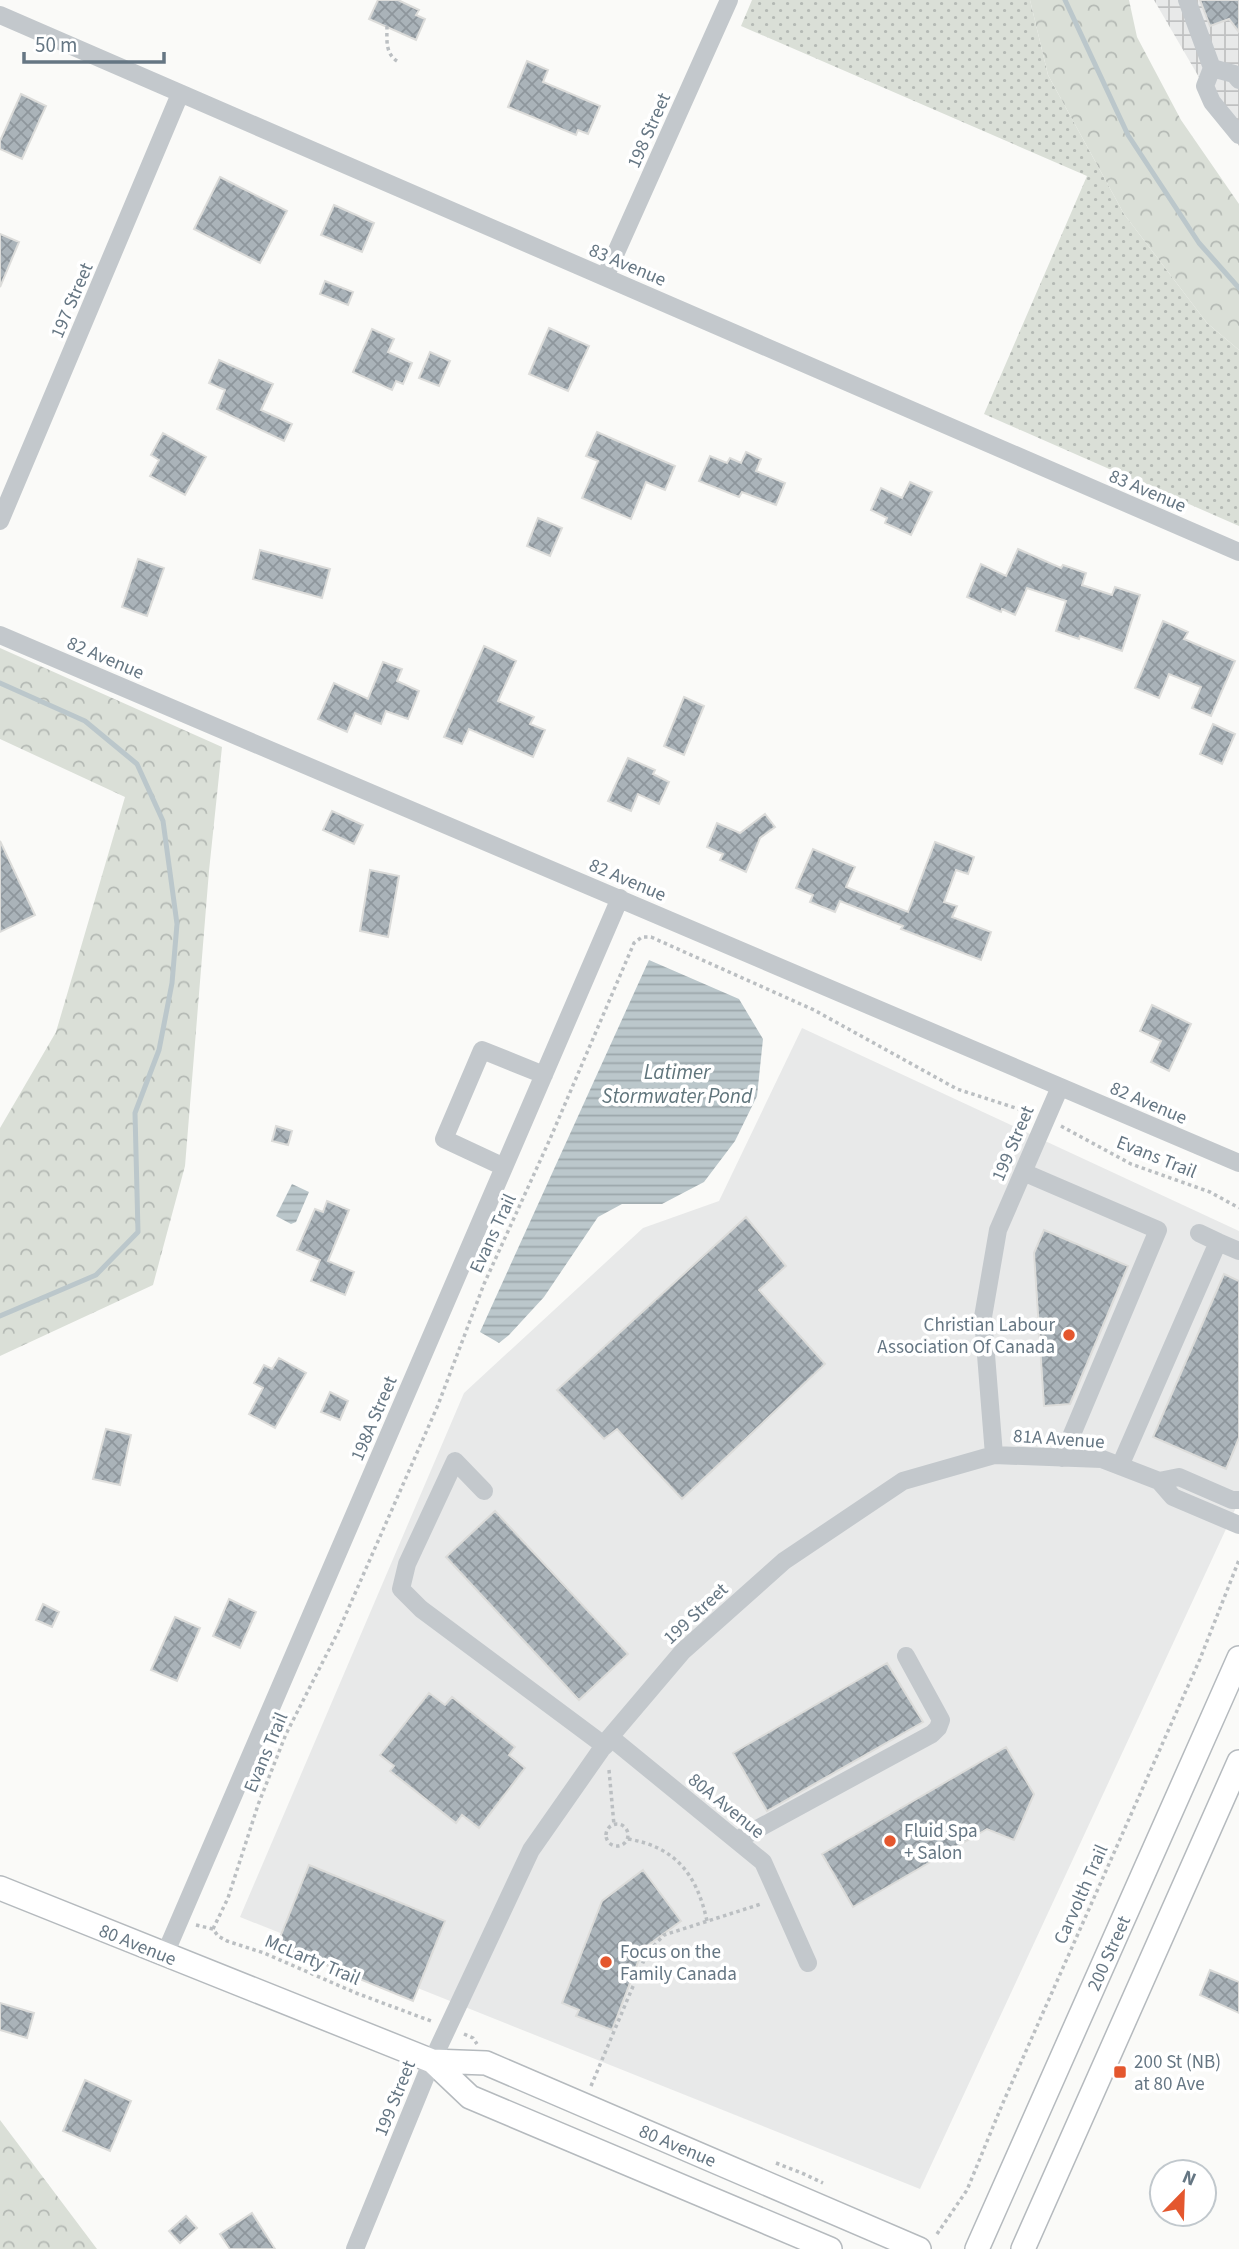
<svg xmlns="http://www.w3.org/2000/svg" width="1239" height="2249" viewBox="0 0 1239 2249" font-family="'Source Sans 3',sans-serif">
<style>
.built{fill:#e8e9e9}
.industrial{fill:url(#industrial-grid)}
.grass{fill:url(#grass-dots)}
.forest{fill:url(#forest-crowns)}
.water{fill:url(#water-rules)}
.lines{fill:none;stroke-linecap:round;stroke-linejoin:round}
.stream{stroke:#bbc7cb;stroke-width:5}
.building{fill:url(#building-cross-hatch);stroke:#dcdcda;stroke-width:2}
.major-casing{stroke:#b5babe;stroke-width:26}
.path{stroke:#bbbfc2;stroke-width:3.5;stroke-dasharray:3.5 3.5;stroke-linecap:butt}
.minor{stroke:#c3c8cc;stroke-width:18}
.major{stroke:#fff;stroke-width:23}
.poi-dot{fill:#e4572e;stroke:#fff;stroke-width:2.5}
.labels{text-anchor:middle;stroke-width:7;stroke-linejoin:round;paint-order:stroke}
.street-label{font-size:19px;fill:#657683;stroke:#fff}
.poi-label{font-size:19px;fill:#657683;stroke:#fff;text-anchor:start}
.water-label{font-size:21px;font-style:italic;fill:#60757c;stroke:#fff}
</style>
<defs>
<pattern id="industrial-grid" width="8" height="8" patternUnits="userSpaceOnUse" patternTransform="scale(1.75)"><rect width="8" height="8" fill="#e8e9e9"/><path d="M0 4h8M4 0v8" fill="none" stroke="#c0c1c2"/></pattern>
<pattern id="grass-dots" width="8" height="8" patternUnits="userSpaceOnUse" patternTransform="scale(1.75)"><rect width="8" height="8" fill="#dadfd7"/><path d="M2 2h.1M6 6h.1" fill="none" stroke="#b4b9b4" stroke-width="1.8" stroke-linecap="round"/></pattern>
<pattern id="forest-crowns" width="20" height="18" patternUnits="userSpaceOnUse" patternTransform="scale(1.75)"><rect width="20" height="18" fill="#dadfd7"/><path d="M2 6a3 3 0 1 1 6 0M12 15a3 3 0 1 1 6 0" fill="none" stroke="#b4b9b4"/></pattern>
<pattern id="water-rules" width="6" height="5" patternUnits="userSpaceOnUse" patternTransform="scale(1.75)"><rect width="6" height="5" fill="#bbc7cb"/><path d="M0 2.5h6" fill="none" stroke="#9ca6aa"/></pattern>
<pattern id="building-cross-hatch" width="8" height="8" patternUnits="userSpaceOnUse" patternTransform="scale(1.75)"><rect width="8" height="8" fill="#aab3b9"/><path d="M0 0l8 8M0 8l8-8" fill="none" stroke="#8e969c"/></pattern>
</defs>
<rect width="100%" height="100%" fill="#fafaf8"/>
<path class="built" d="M802,1028L1239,1231V1501L920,2189L240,1917L464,1393L643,1228L719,1201Z"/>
<path class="industrial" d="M1154,0H1239V146Z"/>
<path class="grass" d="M752,0H1030L1048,75L1124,214L1207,323L1239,350V526L984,414L1087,176L741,26Z"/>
<path class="forest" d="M1030,0H1129L1137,37L1181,120L1239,204V350L1207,323L1124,214L1048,75Z
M0,648L222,747L209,871L185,1166L153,1285L0,1356V1128L56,1032L125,797L0,739Z
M0,2120L97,2249H0Z"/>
<path class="water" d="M649,960L739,999L763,1039L757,1096L735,1141L704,1182L662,1204H622L598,1217L544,1297L509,1335L499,1343L480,1332Z
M292,1184L309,1192L296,1222L291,1224L276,1216Z"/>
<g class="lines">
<path class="stream" d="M1065,0L1128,135L1199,243L1239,288
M0,683L85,721L137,764L163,821L177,924L172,983L159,1050L135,1113L138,1232L96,1275L0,1316"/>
</g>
<path class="building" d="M378,0H398L419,10L416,15L425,19L416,40L369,19Z
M1200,0H1239V32L1229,19L1210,26Z
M527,61L548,70L543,82L600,106L588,134L578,130L576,135L508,107Z
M21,94L46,106L22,159L0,149V141Z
M220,177L287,211L260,263L194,229Z
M334,205L374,223L362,252L321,235Z
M0,234L19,242L0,287Z
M325,281L353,292L348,305L320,294Z
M549,328L589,346L568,391L529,374Z
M372,329L394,339L388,352L412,363L403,384L396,381L392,390L353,372Z
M430,352L450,361L439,386L419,378Z
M219,360L273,384L261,410L292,424L284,441L217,409L225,390L209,383Z
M597,432L675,466L665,490L646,482L631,519L582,498L598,461L586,456Z
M163,433L206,457L185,495L150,476L159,460L151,455Z
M746,452L761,459L756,471L785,483L776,505L742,492L739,497L699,481L710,456L727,463L730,458L741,463Z
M910,482L932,492L911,535L885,523L887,518L871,510L881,488L902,498Z
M538,518L562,528L550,556L527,546Z
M1018,549L1061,568L1063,565L1086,573L1082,585L1112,595L1115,587L1140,595L1122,651L1080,636L1079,639L1056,631L1066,601L1027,588L1015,615L1002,609L1001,612L967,597L981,564L1006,576Z
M260,550L330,569L322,598L253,579Z
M138,559L164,568L147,616L122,607Z
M1163,621L1188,632L1184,639L1235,661L1211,716L1192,708L1201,687L1169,674L1159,698L1135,688Z
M484,646L516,661L498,701L534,717L530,724L545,730L533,757L469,729L462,744L444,737Z
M383,662L402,669L397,681L419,691L408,719L386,711L381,724L355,713L347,732L318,719L334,683L368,699Z
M684,697L704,706L684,755L664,746Z
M1213,724L1235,734L1222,764L1200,754Z
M628,758L655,770L653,774L669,782L659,804L638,794L631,811L608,801Z
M332,811L363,825L354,844L323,830Z
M765,814L775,827L760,838L746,872L720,860L723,854L707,847L717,823L740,833Z
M0,841L35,915L0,932Z
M935,842L974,857L968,874L956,870L944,902L957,906L952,917L991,932L981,960L901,929L903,926L840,901L835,912L810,902L813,895L796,888L813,849L855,867L846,887L908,912Z
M370,870L399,876L388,937L360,931Z
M1152,1005L1191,1024L1169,1071L1151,1062L1161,1041L1140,1031Z
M276,1126L292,1131L288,1145L272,1141Z
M327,1201L349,1210L328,1261L354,1272L345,1295L311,1281L320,1260L297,1250L315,1209L323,1212Z
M746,1217L786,1266L759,1290L825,1364L682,1499L617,1429L604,1439L557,1390Z
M1044,1230L1128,1266L1070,1404L1044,1406L1034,1253Z
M1224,1274L1239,1281V1438L1226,1469L1153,1437Z
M279,1358L306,1373L275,1428L249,1414L263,1388L254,1383L264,1365L272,1369Z
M330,1392L348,1401L340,1420L321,1412Z
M106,1429L131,1435L120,1485L93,1479Z
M495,1511L628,1654L579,1700L446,1557Z
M229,1599L256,1612L240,1648L213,1636Z
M43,1604L59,1612L52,1627L36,1620Z
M175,1617L200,1628L177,1681L151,1670Z
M887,1663L923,1722L767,1811L733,1753Z
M429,1693L445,1705L452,1697L515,1747L509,1755L525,1768L479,1828L462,1815L456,1823L390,1771L394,1766L380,1755Z
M1006,1747L1034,1794L1014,1840L987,1829L853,1907L822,1854Z
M309,1865L445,1921L413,2001L277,1945Z
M643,1870L681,1921L643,1949L612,2030L576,2016L579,2010L562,2003L602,1901Z
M1210,1970L1239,1982V2013L1200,1995Z
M0,2003L34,2013L27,2038L0,2030Z
M85,2080L131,2101L110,2151L63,2131Z
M252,2213L275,2249H230L220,2234Z
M186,2216L197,2228L180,2243L169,2231Z"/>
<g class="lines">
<defs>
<path id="major" d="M0,1888L432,2061L486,2063L919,2249
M432,2061L470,2097L830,2249
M977,2249L1239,1658
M1023,2249L1239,1762"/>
</defs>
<use href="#major" class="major-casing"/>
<path class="path" d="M387,26C387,40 385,53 397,61
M1061,1126L1131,1164L1210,1192L1239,1208
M609,1770L614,1825
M606 1835a11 11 0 1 1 22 0a11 11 0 1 1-22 0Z
M628,1839C676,1847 697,1875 707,1921
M196,1925L213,1929L218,1936L227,1941L264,1953L356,1993L431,2021
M213,1929L228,1898L258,1805L286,1734L338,1632L438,1405L484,1284L550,1139L634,943L642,937H651L814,1010L957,1089L1031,1113
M464,2034L473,2038L477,2044
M591,2086L647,1953L664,1935L761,1904
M776,2163L802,2173L823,2183
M937,2234L967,2190L1002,2105L1200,1659L1239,1560"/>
<path class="minor" d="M1187,0L1212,68L1205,86L1212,102L1239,135
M0,15L1239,552
M1212,68L1234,74L1239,80
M605,277L729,0
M0,521L180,94
M0,635L1239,1163
M504,1167L444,1139L482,1050L544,1075
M1023,1172L1158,1230L1062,1458
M1199,1233L1218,1242
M994,1455L983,1317L998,1230L1060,1087
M1120,1466L1218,1242L1239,1251
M1159,1481L1179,1477L1232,1500H1239
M484,1491L455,1461L407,1564L401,1589L421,1609L605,1746
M610,1737L763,1862L808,1963
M737,1840L932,1734L938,1728L941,1720L906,1656
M165,1954L620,898
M355,2249L432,2061L531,1850L610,1737L683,1651L784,1561L903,1481L994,1455L1102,1459L1159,1481L1173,1497L1239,1525"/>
<use href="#major" class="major"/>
</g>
<g class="poi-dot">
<circle cx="1069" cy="1335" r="7"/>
<circle cx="890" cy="1841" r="7"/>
<circle cx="606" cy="1962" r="7"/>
<rect x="1113" y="2065" width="14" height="14" rx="3.5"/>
</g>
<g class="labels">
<g class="street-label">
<text transform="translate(648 130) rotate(-66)" y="7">198 Street</text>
<text transform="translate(628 264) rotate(23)" y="7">83 Avenue</text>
<text transform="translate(71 300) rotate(-67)" y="7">197 Street</text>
<text transform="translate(1148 490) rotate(23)" y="7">83 Avenue</text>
<text transform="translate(106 657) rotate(23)" y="7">82 Avenue</text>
<text transform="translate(628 879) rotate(23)" y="7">82 Avenue</text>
<text transform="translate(1149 1102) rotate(23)" y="7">82 Avenue</text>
<text transform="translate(1012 1143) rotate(-67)" y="7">199 Street</text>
<text transform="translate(1157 1156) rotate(22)" y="7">Evans Trail</text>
<text transform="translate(492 1233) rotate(-65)" y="7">Evans Trail</text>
<text transform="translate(373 1418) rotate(-67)" y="7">198A Street</text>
<text transform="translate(1059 1438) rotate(4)" y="7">81A Avenue</text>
<text transform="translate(695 1613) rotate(-43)" y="7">199 Street</text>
<text transform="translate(265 1752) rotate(-67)" y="7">Evans Trail</text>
<text transform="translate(727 1805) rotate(39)" y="7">80A Avenue</text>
<text transform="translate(1080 1894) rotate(-66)" y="7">Carvolth Trail</text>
<text transform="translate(138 1944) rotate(22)" y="7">80 Avenue</text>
<text transform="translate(1108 1953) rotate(-66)" y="7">200 Street</text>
<text transform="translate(313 1959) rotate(23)" y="7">McLarty Trail</text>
<text transform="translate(394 2098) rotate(-68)" y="7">199 Street</text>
<text transform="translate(678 2145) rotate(23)" y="7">80 Avenue</text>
</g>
<g class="poi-label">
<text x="1055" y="1331" text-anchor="end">Christian Labour<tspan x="1055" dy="22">Association Of Canada</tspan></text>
<text x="904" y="1837">Fluid Spa<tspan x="904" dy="22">+ Salon</tspan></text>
<text x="620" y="1958">Focus on the<tspan x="620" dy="22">Family Canada</tspan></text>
<text x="1134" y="2068">200 St (NB)<tspan x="1134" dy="22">at 80 Ave</tspan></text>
</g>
<g class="water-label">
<text x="677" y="1079">Latimer<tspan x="677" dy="24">Stormwater Pond</tspan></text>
</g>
</g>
<g transform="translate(1183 2193) rotate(23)"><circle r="33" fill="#ffffff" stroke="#c1c8cd" stroke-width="2"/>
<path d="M0-5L12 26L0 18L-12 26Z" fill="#e4572e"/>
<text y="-10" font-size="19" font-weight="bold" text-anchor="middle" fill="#657683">N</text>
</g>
<path d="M24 52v10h140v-10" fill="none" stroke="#657683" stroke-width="3.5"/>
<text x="35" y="52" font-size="21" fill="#657683" stroke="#ffffff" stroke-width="5" paint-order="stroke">50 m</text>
</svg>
